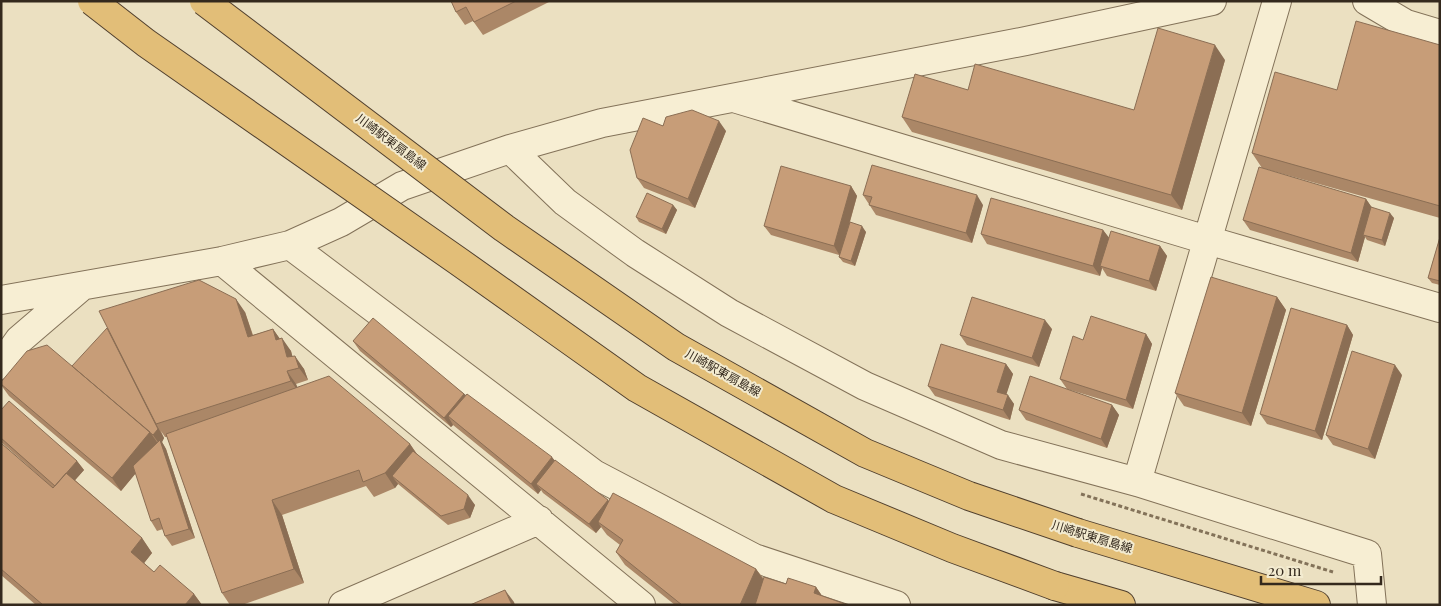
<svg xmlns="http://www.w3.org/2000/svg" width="1441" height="606" viewBox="0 0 1441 606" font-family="'Playfair Display','Noto Sans JP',serif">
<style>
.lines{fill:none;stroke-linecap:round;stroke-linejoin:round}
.minor-casing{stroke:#837259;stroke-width:30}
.trunk-casing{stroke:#51402e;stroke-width:30}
.minor{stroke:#f7eed3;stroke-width:28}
.trunk{stroke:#e2be78;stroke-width:28}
.trunk-bridge-casing{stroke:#51402e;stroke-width:30;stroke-linecap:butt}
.path-bridge{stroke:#837259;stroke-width:3;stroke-dasharray:4 2.5;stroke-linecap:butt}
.trunk-bridge{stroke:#e2be78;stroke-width:28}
.wall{fill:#ab8767}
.shaded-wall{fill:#8b6e54}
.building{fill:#c79d78;stroke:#8b6e54}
.labels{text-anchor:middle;stroke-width:4;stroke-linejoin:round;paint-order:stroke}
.street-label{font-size:12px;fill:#34291d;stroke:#f3ebd0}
</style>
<rect width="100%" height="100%" fill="#ebe0c1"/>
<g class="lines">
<defs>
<path id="minor" d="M1367,1L1406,24L1440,34
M737,99L1207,240L1440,308
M510,149L565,202L635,253L729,313L865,386L1001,445L1137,482L1367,554L1372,605
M290,245L594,474L754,558L896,605
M222,261L641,605
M1,300L222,261L290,245L341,222L402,186L510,149L602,123L1026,41L1212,1
M1,365L19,340L82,286
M1137,482L1277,1
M343,605L539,520"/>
<path id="trunk" d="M1078,533L1316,605
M1055,586L1121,605"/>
</defs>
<use href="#minor" class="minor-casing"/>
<use href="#trunk" class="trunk-casing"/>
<use href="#minor" class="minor"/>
<use href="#trunk" class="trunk"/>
<defs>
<path id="trunk-bridge" d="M92,1L146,43L458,261L637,388L834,499L952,548L1055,586
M204,1L504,228L676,347L865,453L969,496L1078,533"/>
</defs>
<use href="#trunk-bridge" class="trunk-bridge-casing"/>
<path class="path-bridge" d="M1081,494L1333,572"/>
<use href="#trunk-bridge" class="trunk-bridge"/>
</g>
<path class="wall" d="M451,1H551L483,35L473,21L465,25L456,12Z
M1440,45V218L1262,168L1252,153L1337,90Z
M1225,60L1182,210L912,132L902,117L968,90L1134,110Z
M663,126L726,131L695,208L644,188L637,178Z
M851,186L857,196L850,222L866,232L855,266L843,262L839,257V255L771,235L764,226Z
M863,195L983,205L972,243L876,215Z
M1366,199L1372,208L1394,218L1385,246L1367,240L1365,237L1358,262L1250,230L1243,220Z
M673,205L677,210L666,234L639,222L636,217Z
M1103,230L1109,238L1160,246L1167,256L1156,291L1107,276L1102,268L1100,276L987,244L981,234Z
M1440,237V285L1432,283L1428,278Z
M1277,297L1286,310L1251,426L1184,406L1175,393Z
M245,312L253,335L273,329L280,339L291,351L292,356L304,369L308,380L296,384L297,387L410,444L417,454L475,505L470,518L448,525L398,484L395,488L374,497L366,486L282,515L304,583L242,605H230L222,593L167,437H165L161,431L164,438L162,442L166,449L195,538L172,546L165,536L163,529L157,531L151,521L136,473L121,491L9,396L1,385V382L72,366L110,333Z
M1347,325L1353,335L1322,440L1267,424L1260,414Z
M1052,329L1039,367L967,345L960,335Z
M1146,334L1152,344L1133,409L1067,389L1060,379L1083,340Z
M353,341L466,396L554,460L609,501L756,569L764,579L786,584L816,587L822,596L756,602L755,605H675L625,565L616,552L620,545L607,535L601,527L596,533L543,493L541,490L538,494L453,425L451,427L360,351Z
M1006,364L1013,374L1006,394L1014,404L1010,420L935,396L928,386Z
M1402,375L1375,459L1333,445L1326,435Z
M1112,405L1119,415L1107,448L1026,420L1019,410Z
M1,410L77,461L84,470L75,480L142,538L152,553L144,563L154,572L194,594L202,605H36L1,575V443L53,488L1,442Z"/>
<path class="shaded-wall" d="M1215,45L1225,60L1182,210L1171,195Z
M719,121L726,131L695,208L688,199Z
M851,186L857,196L840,256L834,246Z
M977,195L983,205L972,243L966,233Z
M1366,199L1373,209L1363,235L1365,237L1358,262L1351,253Z
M673,205L677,210L666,234L662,229Z
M1390,213L1394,218L1385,246L1382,240Z
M862,226L866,232L855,266L851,261Z
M1103,230L1110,239L1100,266L1102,268L1100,276L1093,266Z
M1160,246L1167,256L1156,291L1149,281Z
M1277,297L1286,310L1251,426L1242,413Z
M236,299L245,312L257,349L248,337Z
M1045,320L1052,329L1039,367L1032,358Z
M1347,325L1353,335L1322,440L1315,431Z
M107,328L156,424L164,438L162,442L166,449L195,538L189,529L160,445L153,435Z
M273,329L282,342L276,340Z
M1146,334L1152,344L1133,409L1126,400Z
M282,338L291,351L296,370L287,357Z
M295,356L304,369L308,380L299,368Z
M1006,364L1013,374L1004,402L997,392Z
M1395,365L1402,375L1375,459L1368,449Z
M287,371L296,384L300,394L291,381Z
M464,394L471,404L448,416L453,425L451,427L444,418Z
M1008,395L1014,404L1010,420L1003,410Z
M1112,405L1119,415L1107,448L1101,439Z
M150,432L159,445L121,491L112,478Z
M410,444L420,459L392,476L398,484L395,488L385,473Z
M552,457L559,466L536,484L541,490L538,494L531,484Z
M77,461L84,470L62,495L55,486Z
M468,495L475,505L470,518L464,509Z
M272,500L282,515L304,583L294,569Z
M608,500L614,509L598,522L601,527L596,533L589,524Z
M142,538L152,553L141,567L131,552Z
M756,569L765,582L755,605H740Z
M816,587L825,600L814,593Z
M505,590L514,602L515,605H512Z
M194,594L202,605H185Z"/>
<path class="building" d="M451,1H516L474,22L466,7L456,12Z
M1356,21L1440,45V206L1252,153L1275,72L1337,90Z
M1158,28L1215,45L1171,195L902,117L915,74L968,90L975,64L1134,110Z
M692,110L719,121L688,199L637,178L630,150L643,118L663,126L666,117Z
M872,165L977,195L966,233L869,205L872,197L863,195Z
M781,166L851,186L834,246L764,226Z
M1259,167L1366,199L1351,253L1243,220Z
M647,193L673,205L662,229L636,217Z
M991,198L1103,230L1093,266L981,234Z
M1371,207L1390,213L1382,240L1363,235Z
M850,222L862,226L851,261L839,257Z
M1111,231L1160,246L1149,281L1100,266Z
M1440,237V281L1428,278Z
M1211,277L1277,297L1242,413L1175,393Z
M199,280L236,299L248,337L273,329L276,340L282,338L287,357L295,356L299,368L287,371L291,381L156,424L99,311Z
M972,297L1045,320L1032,358L960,335Z
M1291,308L1347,325L1315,431L1260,414Z
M1091,316L1146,334L1126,400L1060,379L1073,336L1083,340Z
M373,318L464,394L444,418L353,341Z
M107,328L158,429L153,435L72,366Z
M941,344L1006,364L997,392L1008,395L1003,410L928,386Z
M47,345L150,432L112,478L1,384V382L27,351Z
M1352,351L1395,365L1368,449L1326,435Z
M329,376L410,444L385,473L363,482L359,470L272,500L294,569L222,593L166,434Z
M1030,376L1112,405L1101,439L1019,410Z
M467,394L552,457L531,484L448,416Z
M9,401L77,461L55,486L1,438V410Z
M160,440L189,529L165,536L159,518L151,521L133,466Z
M1,443L53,488L66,473L142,538L131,552L154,572L160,565L194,594L185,605H43L1,569Z
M413,451L468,495L464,509L441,516L392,476Z
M555,460L608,500L589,524L536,484Z
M613,493L756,569L740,605H682L616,552L623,540L598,522Z
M764,577L786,584L788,578L816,587L814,593L848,605H755Z
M505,590L512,605H470Z"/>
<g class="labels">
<g class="street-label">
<text transform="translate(391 142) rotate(37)" y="4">川崎駅東扇島線</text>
<text transform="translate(723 373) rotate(29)" y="4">川崎駅東扇島線</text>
<text transform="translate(1092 537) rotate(17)" y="4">川崎駅東扇島線</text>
</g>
</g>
<rect width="1441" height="606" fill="none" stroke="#34291d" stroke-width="5"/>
<path d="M1261 576v8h120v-8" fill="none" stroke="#34291d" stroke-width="2.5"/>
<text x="1268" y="576" font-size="15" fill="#34291d" stroke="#f3ebd0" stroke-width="4" paint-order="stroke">20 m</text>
</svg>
